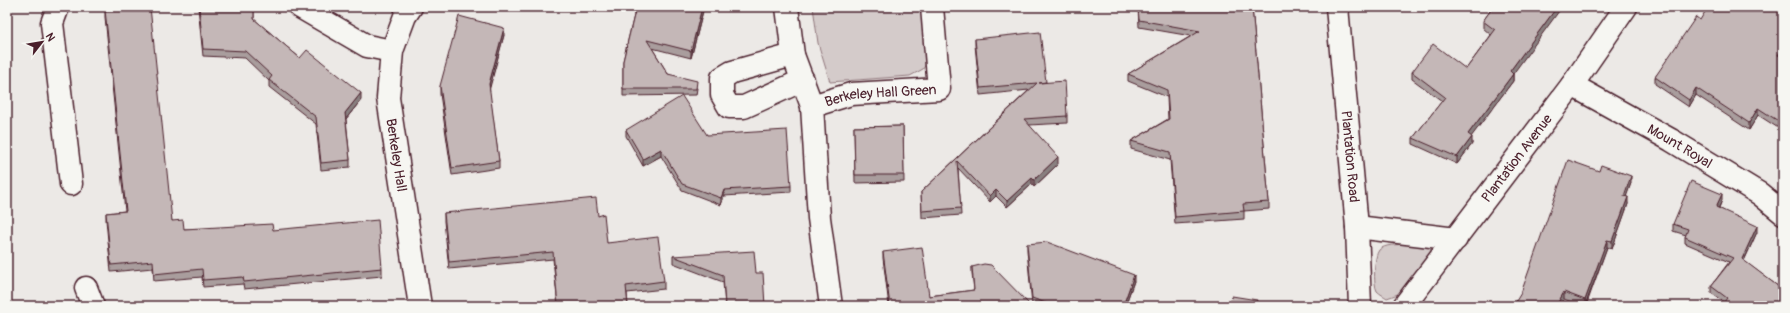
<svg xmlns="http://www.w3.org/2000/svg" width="1790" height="313" viewBox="0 0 1790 313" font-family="Pangolin,sans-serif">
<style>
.green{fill:#d4cbca;stroke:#8f757a}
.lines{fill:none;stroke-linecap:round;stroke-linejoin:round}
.street-casing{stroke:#4a1f2b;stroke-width:25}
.street{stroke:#f6f6f2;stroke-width:22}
.wall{fill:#a99d9d;stroke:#4a1f2b}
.shaded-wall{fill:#898080;stroke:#4a1f2b}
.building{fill:#c4b7b7;stroke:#4a1f2b}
.labels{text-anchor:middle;stroke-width:3.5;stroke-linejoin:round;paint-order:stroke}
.street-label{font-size:14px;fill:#4a1f2b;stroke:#f6f6f2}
</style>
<rect width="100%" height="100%" fill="#ece9e6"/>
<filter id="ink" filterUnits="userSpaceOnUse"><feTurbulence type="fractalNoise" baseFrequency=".025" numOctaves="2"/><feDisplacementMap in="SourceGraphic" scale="8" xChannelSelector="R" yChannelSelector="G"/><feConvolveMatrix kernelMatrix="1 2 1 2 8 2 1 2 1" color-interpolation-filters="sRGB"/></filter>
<g filter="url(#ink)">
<path class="green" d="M813,7H925L928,60L923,69L910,76L830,82L818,43Z
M1406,244L1427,246L1431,250L1430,254L1398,294L1387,298C1384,296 1380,294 1377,291C1373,284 1374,256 1379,250C1385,244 1398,245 1406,244Z"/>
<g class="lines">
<defs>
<g id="street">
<path d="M58,7L52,23L71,184"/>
<path d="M300,7L367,46L392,51"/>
<path id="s1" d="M411,7L405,16L392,51L388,98L420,306"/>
<path d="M787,7L793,55L812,106L819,218L831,306"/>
<path id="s2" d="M1337,7L1357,227L1360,306"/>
<path d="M793,55L732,72L722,78V95L729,107H744L803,80"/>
<path id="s3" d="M1572,85L1671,140L1760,194L1783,213"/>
<path id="s4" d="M812,106L851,94L939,89L932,7"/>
<path d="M1357,227L1456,239"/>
<path d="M86,288L93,306"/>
<path id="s5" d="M1404,306L1572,85L1626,7"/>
</g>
</defs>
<use href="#street" class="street-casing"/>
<use href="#street" class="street"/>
</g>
<path class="wall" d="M198,7H254V19L300,58L361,100L346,119L350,160V167L321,170L316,124L269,87V81L245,58L203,56Z
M636,7H704L691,58L652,48L668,74L697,88L696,95L623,96V61Z
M1138,7H1252L1269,202V209L1244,211V219L1175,224L1170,160L1131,149V141L1168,119L1167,97L1128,81V74L1191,36L1139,27Z
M1493,7L1513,74V81L1471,136L1472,144L1457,164L1413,144V138L1442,101L1412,79V72L1466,69L1491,35L1483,28V21Z
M105,10L172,221L184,229L273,230L382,268V276L244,289L243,284L203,287L202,277L154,281L153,268L111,272L106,220V213L125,211L105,17Z
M1700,20L1783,58V131L1758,115L1749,130L1696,95L1689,107L1655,84V77Z
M504,35L489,89L499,161V168L452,175L440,94V86Z
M975,39L1046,82L1067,116V123L1029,125L1058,164L1034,187L1032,184L1007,207L996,196L990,202L958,168L961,215L922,218L921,192L1029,90L980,95L975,45Z
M903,126L904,182L855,183L854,127Z
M626,130L707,135L791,186V192L724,196L721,205L682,190L661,156L643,166L626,136Z
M1599,171L1631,183L1626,196L1628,204L1612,249L1607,247L1586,306H1582L1564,299L1560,306Z
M1722,200L1719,208L1757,232L1744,261L1783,290L1724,302L1711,293V286L1729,262L1685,243V237L1686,235L1673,231V224Z
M444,213L598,216L607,243L664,281V289L627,293L628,306H558L553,259L449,269L444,221Z
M1027,244L1134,281L1125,306H1036L1032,305L1027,250Z
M883,252L929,296L974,290L972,273V267L1029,306H889L883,258Z
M673,256L756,273L765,306H725L723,282L673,263Z"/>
<path class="shaded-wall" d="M702,7H704L691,58V51Z
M1557,7H1562L1510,78V71Z
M504,28V35L489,91V84Z
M1783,47V54L1778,62V55Z
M1513,74V81L1468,141V134Z
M1696,88V95L1689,107V100Z
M361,93V100L345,120V113Z
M1758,108V115L1749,130V123Z
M1472,137V144L1457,164V157Z
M661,149V156L643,166V159Z
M1058,157V164L1034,187V180Z
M1631,176V183L1624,203V196Z
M1032,178V184L1007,207V201Z
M724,190V196L721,205V198Z
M996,190V196L990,202V196Z
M1722,194V200L1716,214V207Z
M1628,197V204L1612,249V241Z
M1757,226V232L1742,265V259Z
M1607,240V247L1585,306V300Z
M1134,275V281L1125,306H1123Z
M1564,292V299L1560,306H1556Z"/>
<path class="building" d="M128,7H150L172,221L183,220L184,229L272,224L273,230L378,220L382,268L244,282L243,277L203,280L202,269L154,274L153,261L111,265L106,213L126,211L105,10Z
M199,7H254V19L300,58L307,50L361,93L345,113L350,160L321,163L316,117L269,80L272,76L245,51L203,49Z
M636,7H702L691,51L647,40L668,74L697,81L696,89H623V61Z
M1138,7H1252L1269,202L1243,204L1244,211L1175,217L1170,152L1131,141L1169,119L1167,90L1128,74L1200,31L1139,20Z
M1493,7H1557L1510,71L1513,74L1468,134L1472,137L1457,157L1413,138L1445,97L1412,72L1433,44L1466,69L1495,30L1483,21Z
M1708,7H1783V47L1778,55L1783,58V124L1758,108L1749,123L1696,88L1689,100L1655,77L1696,17L1700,20Z
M459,16L504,28L489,84L499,161L452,168L440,86Z
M1040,32L1046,82L1039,83L1065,81L1067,116L1024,119L1058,157L1034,180L1032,178L1007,201L996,190L990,196L957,161L961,208L922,211L921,192L1037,83L980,88L975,39Z
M682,96L707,135L787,130L791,186L724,190L721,198L682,184L661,149L643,159L626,130Z
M903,126L904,175H855L854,127Z
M1568,160L1599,171L1601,165L1631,176L1624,196L1628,197L1612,241L1607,240L1585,300L1564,292L1556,306H1513L1521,293Z
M1691,181L1722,194L1716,207L1757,226L1742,259L1783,290V306H1721L1727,298L1711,286L1733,258L1685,237L1688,229L1673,224Z
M596,198L598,216L604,214L607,243L658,237L664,281L626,286L628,306H558L553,252L449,262L444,213Z
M1047,242L1134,275L1123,306H1054L1032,298L1027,244Z
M922,247L929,296L974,290L972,267L984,264L991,265L1029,304V306H890L883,252Z
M754,251L756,273H763L765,306H725L723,275L673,256Z
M1232,296L1257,300L1256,305L1264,306H1230Z"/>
</g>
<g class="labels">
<g class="street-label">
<text dy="5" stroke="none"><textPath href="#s4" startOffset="70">Berkeley Hall Green</textPath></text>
<text dy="5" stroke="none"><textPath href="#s3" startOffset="124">Mount Royal</textPath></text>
<text dy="5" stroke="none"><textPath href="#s1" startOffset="153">Berkeley Hall</textPath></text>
<text dy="5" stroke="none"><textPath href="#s2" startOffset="150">Plantation Road</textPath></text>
<text dy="5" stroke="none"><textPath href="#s5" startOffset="186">Plantation Avenue</textPath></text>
</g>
</g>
<rect width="1790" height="313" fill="none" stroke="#f6f6f2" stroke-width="24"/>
<rect x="12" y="12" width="1766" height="289" fill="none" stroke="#4a1f2b" stroke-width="1.5" filter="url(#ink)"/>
<g transform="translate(42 42) rotate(59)" stroke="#f6f6f2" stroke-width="3" paint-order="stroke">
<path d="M0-3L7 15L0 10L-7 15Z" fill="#4a1f2b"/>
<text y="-6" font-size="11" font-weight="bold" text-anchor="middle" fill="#4a1f2b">N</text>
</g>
</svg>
